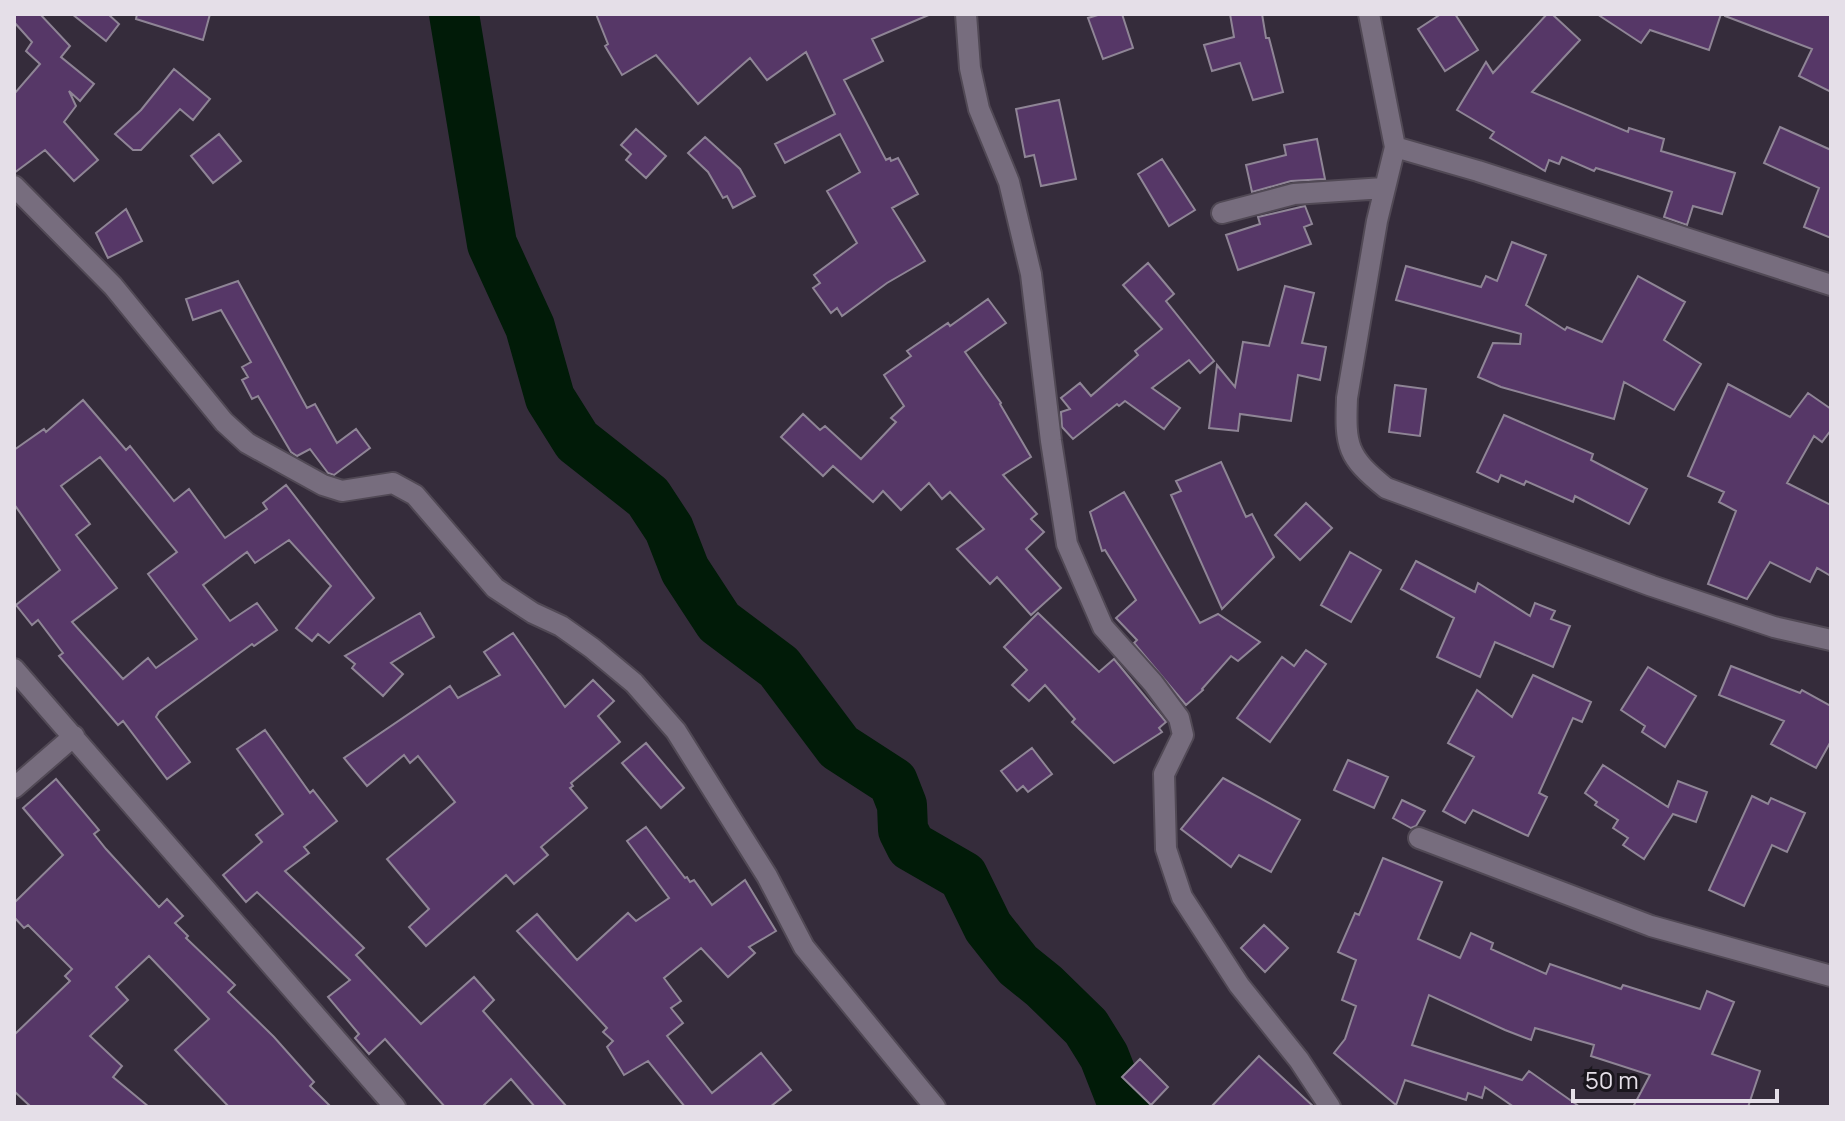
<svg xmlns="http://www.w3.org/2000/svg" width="1845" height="1121" viewBox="0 0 1845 1121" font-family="Manrope,sans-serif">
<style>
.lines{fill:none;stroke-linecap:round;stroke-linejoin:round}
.river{stroke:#011b08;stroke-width:50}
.building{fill:#563767;stroke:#8f8596;stroke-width:2;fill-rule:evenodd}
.street-casing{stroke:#514955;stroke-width:24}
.street{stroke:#776d7e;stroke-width:20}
</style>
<rect width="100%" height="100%" fill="#352c3b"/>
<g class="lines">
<path class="river" d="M454,14L492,244L530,327L550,398L577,441L648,497L669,529L685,570L719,622L779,667L839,747L893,782L902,805L903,830L911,846L963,876L988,927L1018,965L1044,986L1086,1027L1104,1056L1124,1107"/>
</g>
<path class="building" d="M14,14H40L70,46L61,57L94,84L80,101L69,91L76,106L64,122L98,160L74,181L45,150L14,173V94L40,64L26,51L32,42L14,22Z
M72,14H108L119,24L106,41Z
M137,14H210L203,40L136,19Z
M596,14H931L872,39L883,61L844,80L886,160L890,158L891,161L898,158L918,194L892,208L925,261L887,283L842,316L837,308L831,313L813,288L820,283L814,275L857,243L827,191L860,172L840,134L785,163L775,144L835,114L806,52L767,80L750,58L698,104L656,55L622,75L605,46L608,44Z
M1101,14H1122L1133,48L1103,59L1088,18Z
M1230,14H1262L1266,38H1269L1283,92L1253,100L1240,63L1212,71L1204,45L1234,37Z
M1441,14H1455L1478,50L1445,71L1418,29Z
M1547,14H1552L1580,40L1532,92L1628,132L1629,128L1664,139L1661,151L1735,173L1722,214L1693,206L1687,225L1664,217L1672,192L1596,168L1594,171L1562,157L1559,164L1549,160L1545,171L1490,138L1494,132L1457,110L1486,62L1493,73Z
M1597,14H1721L1709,50L1650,30L1641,43Z
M1725,14H1831V92L1799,76L1812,49L1725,16Z
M174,69L210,99L193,120L180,109L141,150H133L115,134L141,110Z
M1059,100L1076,179L1041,186L1034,155L1025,157L1016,109Z
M1780,127L1831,150V238L1804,227L1819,188L1764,163Z
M636,129L666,156L646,178L626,160L631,154L621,145Z
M219,134L241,161L213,183L191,156Z
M705,137L740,169L755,196L733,208L727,196L723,198L708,172L688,153Z
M1317,139L1325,179L1291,181L1252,192L1246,165L1286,155L1284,145Z
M1162,159L1195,210L1169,226L1138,174Z
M1305,206L1312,224L1304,227L1311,244L1238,270L1226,235L1260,224L1258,217Z
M126,209L142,241L108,258L96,233Z
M1512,242L1546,255L1526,305L1565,330L1567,327L1602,342L1638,276L1685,302L1664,340L1701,364L1674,410L1624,382L1614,419L1501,387L1478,377L1493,343L1520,344L1521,334L1396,300L1406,266L1481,287L1486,276L1497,281Z
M1148,263L1174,294L1166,301L1214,361L1200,373L1189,360L1152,388L1180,408L1164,429L1125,401L1119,406L1117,404L1073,439L1062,427L1061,412L1070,409L1061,398L1080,383L1091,396L1138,355L1135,351L1162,329L1123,285Z
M238,281L307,408L315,404L337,443L356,429L370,448L334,475L328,473L310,449L297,456L291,452L258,396L252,399L242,380L248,377L242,367L251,362L221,310L193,320L186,299Z
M1285,286L1314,293L1302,343L1326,347L1320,380L1298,375L1291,421L1240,414L1238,431L1209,428L1217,365L1235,387L1243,342L1269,346Z
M988,299L1006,323L965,352L1001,403L1000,404L1031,457L1003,475L1037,514L1031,519L1044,532L1026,549L1061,588L1031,615L997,577L990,584L957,549L984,529L950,492L942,499L929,483L901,510L883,491L873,502L833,466L823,476L781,437L803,414L820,430L825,426L861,459L896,422L891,418L904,406L884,375L911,356L907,351L948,323L950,326Z
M1728,384L1790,417L1808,393L1831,409V430L1822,442L1814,436L1787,483L1831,505V576L1817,568L1810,582L1770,562L1747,599L1708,584L1736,511L1719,502L1724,492L1688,476Z
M1395,385L1426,389L1420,436L1389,432Z
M83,400L126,450L130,446L174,501L189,489L225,538L267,509L263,503L286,485L374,598L329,643L318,634L312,641L296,628L331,586L289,540L255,563L247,552L203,585L230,621L257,603L277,630L254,646L252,644L159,712L156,717L190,762L167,779L123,721L118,725L59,656L63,653L38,620L32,625L16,605L60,570L14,504V450L44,429L46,432ZM100,457L177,552L148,574L197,639L156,668L148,658L123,679L72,622L117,588L76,535L90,524L61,486Z
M1504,415L1593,454L1591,460L1647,489L1629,524L1575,496L1573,502L1526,481L1524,485L1501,475L1498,482L1477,472Z
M1221,462L1246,517L1252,514L1274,557L1222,609L1171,495L1181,491L1176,481Z
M1124,492L1200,623L1218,614L1260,642L1238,661L1231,656L1202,689L1203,690L1186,705L1134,643L1137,640L1116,618L1136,600L1105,550L1102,551L1090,512Z
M1306,503L1332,528L1300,560L1275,535Z
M1350,552L1381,570L1351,622L1321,605Z
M1416,561L1475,592L1478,583L1530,616L1535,603L1555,611L1551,619L1570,626L1553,667L1495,642L1480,677L1437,657L1454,618L1401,589Z
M420,613L434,637L391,663L403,674L383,696L352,668L355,664L345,656Z
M1038,613L1099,672L1114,659L1166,722L1159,728L1162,732L1114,763L1072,722L1075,719L1045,685L1029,701L1012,685L1027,670L1004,647Z
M513,633L565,707L593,680L614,701L598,716L620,742L571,783L573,786L570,788L587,808L541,847L548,855L514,884L506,875L426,946L409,927L429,909L387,859L455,802L418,756L410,763L404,755L367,786L344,758L450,686L458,698L500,675L484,652Z
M1306,650L1326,664L1270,742L1237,718L1282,657L1294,666Z
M1731,666L1800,693L1802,690L1831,706V741L1816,768L1771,744L1784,721L1719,695Z
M1648,667L1696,696L1665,747L1642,732L1645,726L1621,710Z
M1533,675L1591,702L1582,722L1573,718L1539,793L1547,797L1528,836L1473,810L1465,823L1443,811L1474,757L1448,743L1477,690L1512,717Z
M265,730L310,793L313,790L337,821L304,847L309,853L285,871L364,948L356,955L421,1024L474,977L494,1000L483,1011L567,1107H535L511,1079L482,1107H445L385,1039L369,1054L355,1038L359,1034L328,997L350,980L257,892L246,902L223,875L262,842L256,835L283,814L237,749Z
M646,743L684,788L661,808L622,763Z
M1032,748L1052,774L1028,792L1023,786L1017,791L1001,771Z
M1348,760L1388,777L1374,808L1334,790Z
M1603,765L1668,807L1678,781L1707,792L1696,822L1673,814L1644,859L1623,845L1628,838L1613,828L1618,820L1595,805L1597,802L1585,793Z
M1223,778L1300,820L1271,872L1239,855L1231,867L1181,829Z
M56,779L99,830L94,834L106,849L159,907L167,899L183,916L175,923L188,936L186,938L235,985L228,992L274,1037L314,1082L310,1086L331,1107H229L175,1050L209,1019L149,956L116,987L128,1000L90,1036L122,1066L113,1077L149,1107H31L14,1091V1035L70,981L65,976L72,969L28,925L24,928L14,917V903L63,855L23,808Z
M1752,796L1768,804L1771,798L1805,813L1787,852L1772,845L1744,906L1709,890Z
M1402,800L1425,811L1416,826L1411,828L1393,818Z
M646,827L685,878L687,877L690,882L694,880L712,905L745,880L776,931L749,947L755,953L728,977L701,948L664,978L681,1001L671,1008L683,1023L667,1036L712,1093L761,1053L791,1090L770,1107H685L648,1061L624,1075L607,1047L613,1041L603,1032L607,1028L517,931L537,914L577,960L628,913L636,921L669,898L627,841Z
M1383,858L1442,882L1418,939L1460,958L1471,933L1493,943L1491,949L1546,974L1550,964L1621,989L1623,985L1700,1009L1707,991L1734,1002L1712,1054L1760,1071L1748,1107H1633L1650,1075L1591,1056L1594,1045L1535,1028L1531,1040L1505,1030L1429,995L1412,1045L1522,1080L1529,1071L1580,1107H1514L1485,1087L1482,1098L1468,1093L1466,1100L1405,1080L1396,1105L1334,1053L1345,1039L1356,1006L1342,1000L1356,960L1338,952L1355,913L1359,915Z
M1264,925L1288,948L1265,972L1241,948Z
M1259,1056L1314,1107H1211Z
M1140,1059L1168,1087L1151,1105L1122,1077Z"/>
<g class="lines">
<defs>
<path id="street" d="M966,14L970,68L979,109L1009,182L1031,274L1051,441L1067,544L1103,627L1153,683L1179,718L1183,735L1164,774L1166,849L1182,897L1239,985L1299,1060L1330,1107
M1369,14L1395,147
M14,186L113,286L224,422L247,443L323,485L342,491L393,483L415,495L495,588L533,613L561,626L592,648L634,683L676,731L767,876L804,947L935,1107
M1222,213L1294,194L1384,188
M1831,285L1478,171L1395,147L1377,221L1347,398C1345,446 1347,457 1386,488L1652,586L1774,627L1831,640
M14,669L395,1107
M14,788L74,736
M1419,838L1651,926L1831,976"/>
</defs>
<use href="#street" class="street-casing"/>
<use href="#street" class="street"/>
</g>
<rect width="1845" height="1121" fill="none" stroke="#e5dfe8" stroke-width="32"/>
<path d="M1573 1089v12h204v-12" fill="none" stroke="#e5dfe8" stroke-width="4"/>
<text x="1585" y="1089" font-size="24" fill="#e5dfe8" stroke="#1a161d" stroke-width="6" paint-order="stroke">50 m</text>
</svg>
